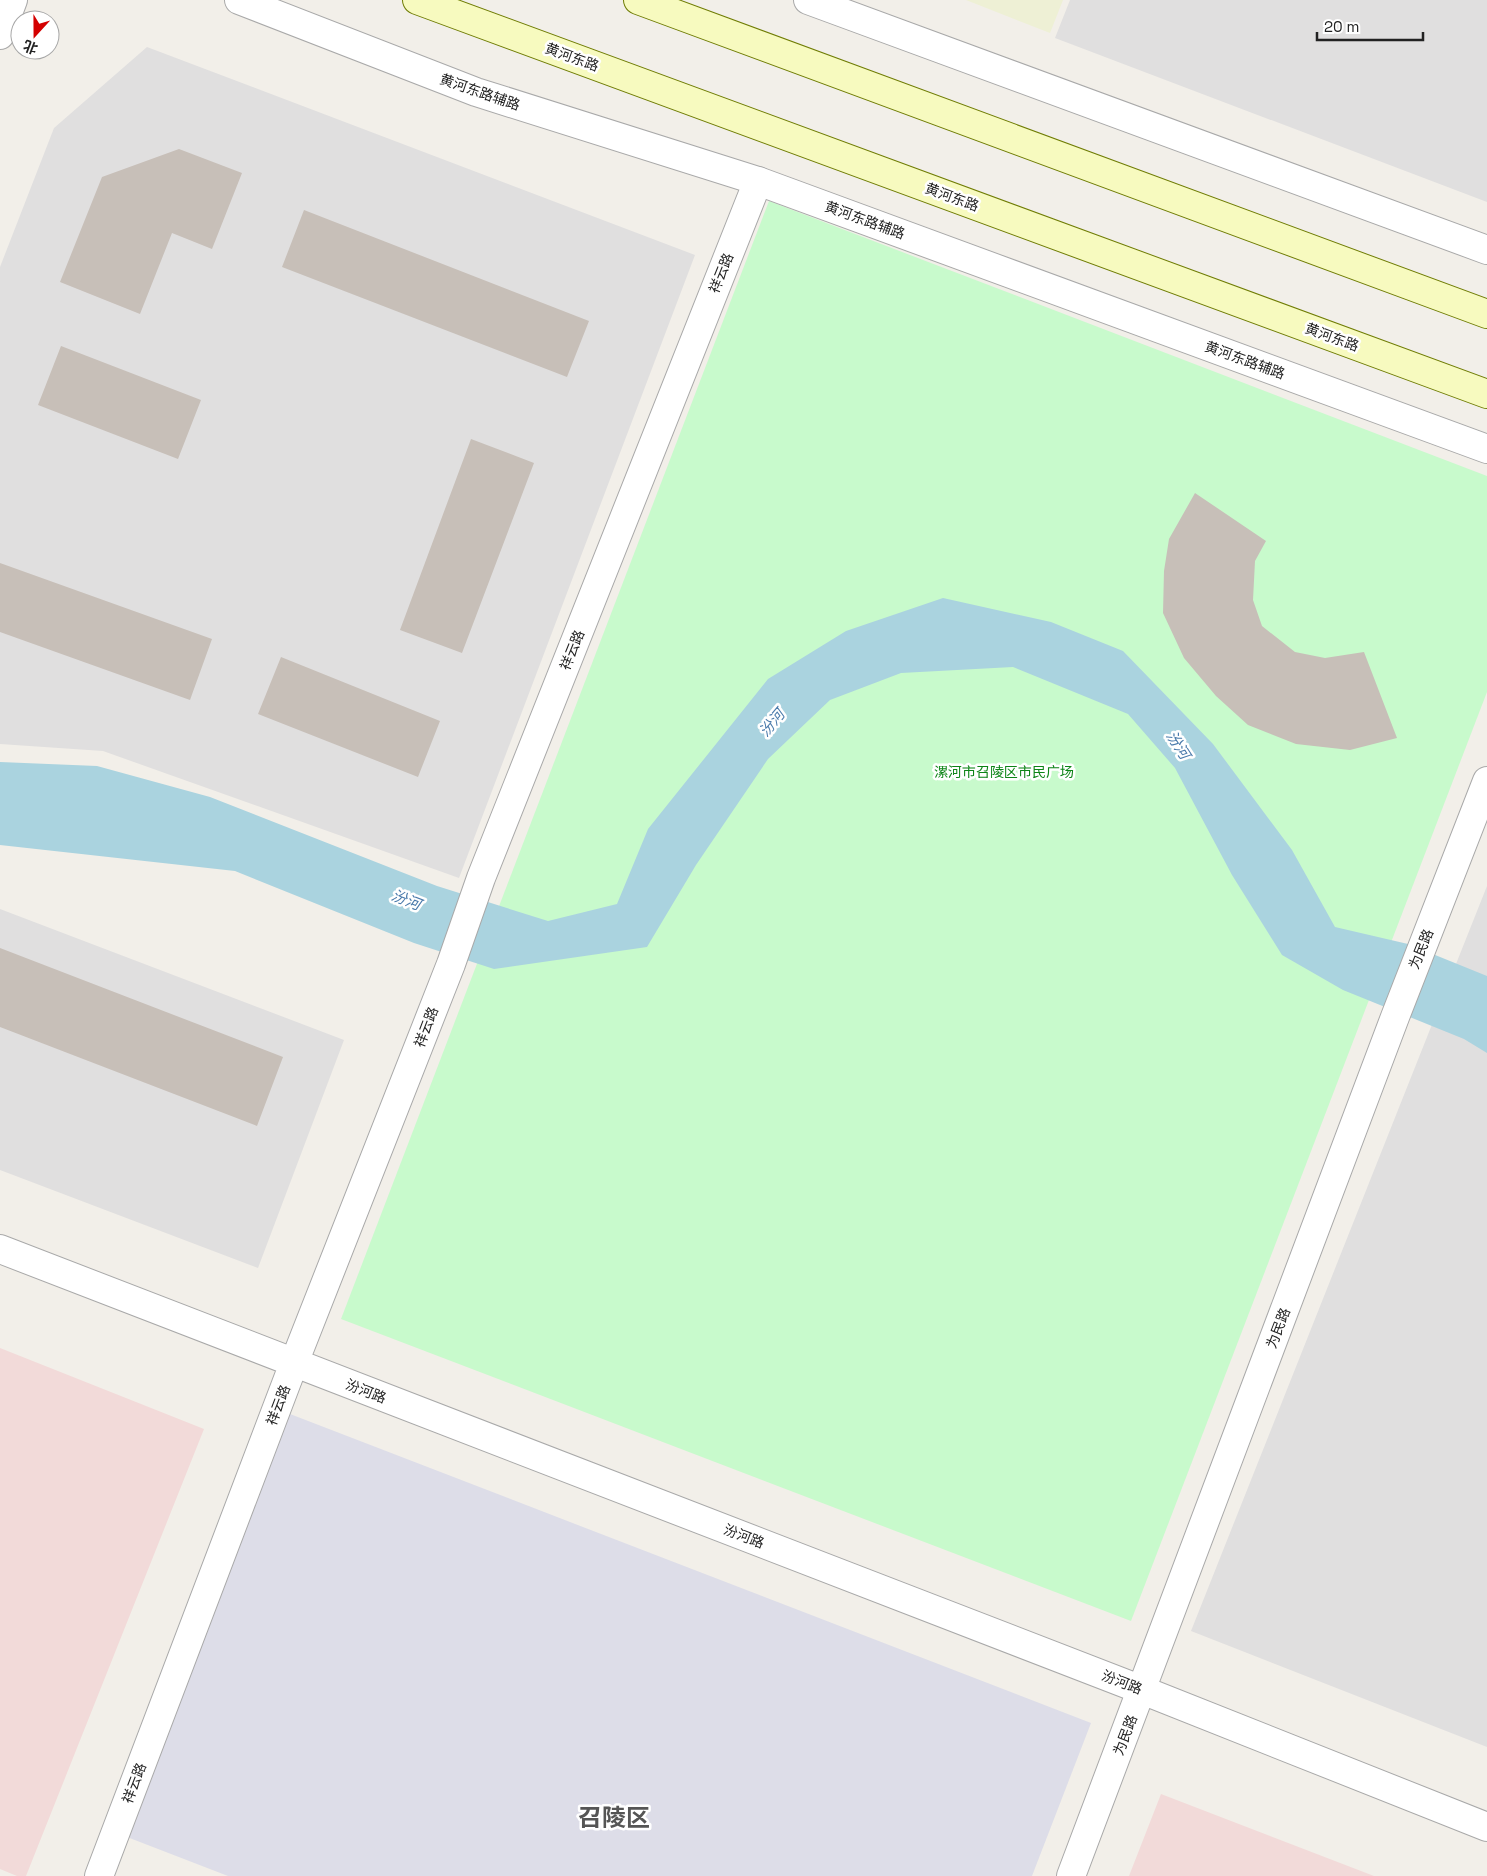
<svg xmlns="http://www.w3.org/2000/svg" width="1487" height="1876" viewBox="0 0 1487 1876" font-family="'Space Grotesk','Noto Sans SC',sans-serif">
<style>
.residential{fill:#e0dfdf}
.commercial{fill:#f2dad9}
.farmland{fill:#eef0d5}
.park{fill:#c8facc}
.plaza{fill:#dddde8}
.water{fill:#aad3df}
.building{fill:#c7bfb8}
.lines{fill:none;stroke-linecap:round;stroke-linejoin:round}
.minor-casing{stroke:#a9a9a9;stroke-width:30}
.tertiary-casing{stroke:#a9a9a9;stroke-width:30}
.secondary-casing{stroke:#707d05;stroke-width:30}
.minor{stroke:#fff;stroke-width:28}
.tertiary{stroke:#fff;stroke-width:28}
.secondary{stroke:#f7fabf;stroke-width:28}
.labels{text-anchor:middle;stroke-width:5;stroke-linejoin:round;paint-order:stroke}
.street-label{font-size:14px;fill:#222;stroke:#fff}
.park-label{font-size:14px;fill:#0c8416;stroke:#fff}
.water-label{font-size:15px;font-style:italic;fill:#4a7aab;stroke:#fff}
.town-label{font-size:24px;font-weight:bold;fill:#555;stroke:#fff}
</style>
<rect width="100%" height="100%" fill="#f2efe9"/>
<path class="residential" d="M1070,0H1487V202L1055,38Z
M147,47L695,255L459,878L103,751L0,744V267L54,128Z
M1487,886V1747L1191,1631Z
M0,909L344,1040L258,1268L0,1170Z"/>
<path class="commercial" d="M0,1348L204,1429L26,1876H17L0,1869Z
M1161,1794L1374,1876H1129Z"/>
<path class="farmland" d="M966,0H1063L1050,33Z"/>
<path class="park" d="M769,201L1487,476V692L1131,1621L341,1319Z"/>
<path class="plaza" d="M290,1414L1091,1723L1032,1876H228L127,1837Z"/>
<path class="water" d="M943,598L1051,622L1123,651L1213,744L1292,850L1335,927L1408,944L1487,976V1053L1464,1039L1343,990L1282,955L1232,875L1175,768L1128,714L1013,667L901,673L830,700L768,759L696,865L647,947L494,969L414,943L235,871L0,845V762L97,766L210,797L437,886L548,921L617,904L648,829L768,679L846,631Z"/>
<path class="building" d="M179,149L242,173L212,249L172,233L140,314L60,282L102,177Z
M304,210L589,321L567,377L282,267Z
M61,346L201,400L178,459L38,405Z
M471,439L534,463L462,653L400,630Z
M1195,493L1266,541L1255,561L1253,600L1262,626L1295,652L1325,658L1364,652L1397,738L1350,750L1296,744L1248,725L1216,696L1184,658L1163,613L1164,571L1169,539Z
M0,563L212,639L190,700L0,632Z
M281,657L440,721L418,777L258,714Z
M0,948L283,1057L257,1126L0,1027Z"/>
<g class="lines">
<defs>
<path id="minor" d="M239,0L476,92L758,181L1487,449
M808,0L1487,250"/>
<path id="tertiary" d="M0,35L13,0
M0,1249L1142,1690L1487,1827
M99,1876L294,1363L451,964L481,878L758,181
M1071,1876L1395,1017L1487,781"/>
<path id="secondary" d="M417,0L1487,394
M638,0L1487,314"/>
</defs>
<use href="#minor" class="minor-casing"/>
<use href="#tertiary" class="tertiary-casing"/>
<use href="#secondary" class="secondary-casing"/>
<use href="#minor" class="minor"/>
<use href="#tertiary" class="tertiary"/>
<use href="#secondary" class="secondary"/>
</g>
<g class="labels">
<g class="street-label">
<text transform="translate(572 57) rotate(20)" y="5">黄河东路</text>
<text transform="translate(480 92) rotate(19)" y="5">黄河东路辅路</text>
<text transform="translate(952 197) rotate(20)" y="5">黄河东路</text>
<text transform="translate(865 220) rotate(20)" y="5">黄河东路辅路</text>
<text transform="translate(721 273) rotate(-68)" y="5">祥云路</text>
<text transform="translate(1332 337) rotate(20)" y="5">黄河东路</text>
<text transform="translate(1245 360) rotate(20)" y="5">黄河东路辅路</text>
<text transform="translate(572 650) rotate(-68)" y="5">祥云路</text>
<text transform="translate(1421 949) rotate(-68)" y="5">为民路</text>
<text transform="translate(426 1027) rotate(-69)" y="5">祥云路</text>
<text transform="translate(1278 1328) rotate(-69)" y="5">为民路</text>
<text transform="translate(366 1391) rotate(21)" y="5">汾河路</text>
<text transform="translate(278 1405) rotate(-69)" y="5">祥云路</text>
<text transform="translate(744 1536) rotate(21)" y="5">汾河路</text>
<text transform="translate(1122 1682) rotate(21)" y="5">汾河路</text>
<text transform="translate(1125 1735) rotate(-69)" y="5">为民路</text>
<text transform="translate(134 1783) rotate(-69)" y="5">祥云路</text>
</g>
<g class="park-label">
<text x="1004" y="777">漯河市召陵区市民广场</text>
</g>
<g class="water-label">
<text transform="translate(772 723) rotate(-50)" y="5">汾河</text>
<text transform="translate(1178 745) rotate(57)" y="5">汾河</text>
<text transform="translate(406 900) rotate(21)" y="5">汾河</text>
</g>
<g class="town-label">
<text x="614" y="1826">召陵区</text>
</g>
</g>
<g transform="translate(35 35) rotate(201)"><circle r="24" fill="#ffffff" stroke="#a7a7a7"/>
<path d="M0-4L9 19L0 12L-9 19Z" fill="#d40000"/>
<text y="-8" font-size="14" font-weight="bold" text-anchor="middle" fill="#222222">北</text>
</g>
<path d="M1317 32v8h106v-8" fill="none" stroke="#222222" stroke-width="2.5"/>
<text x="1324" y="32" font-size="15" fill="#222222" stroke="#ffffff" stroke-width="4" paint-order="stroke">20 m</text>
</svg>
